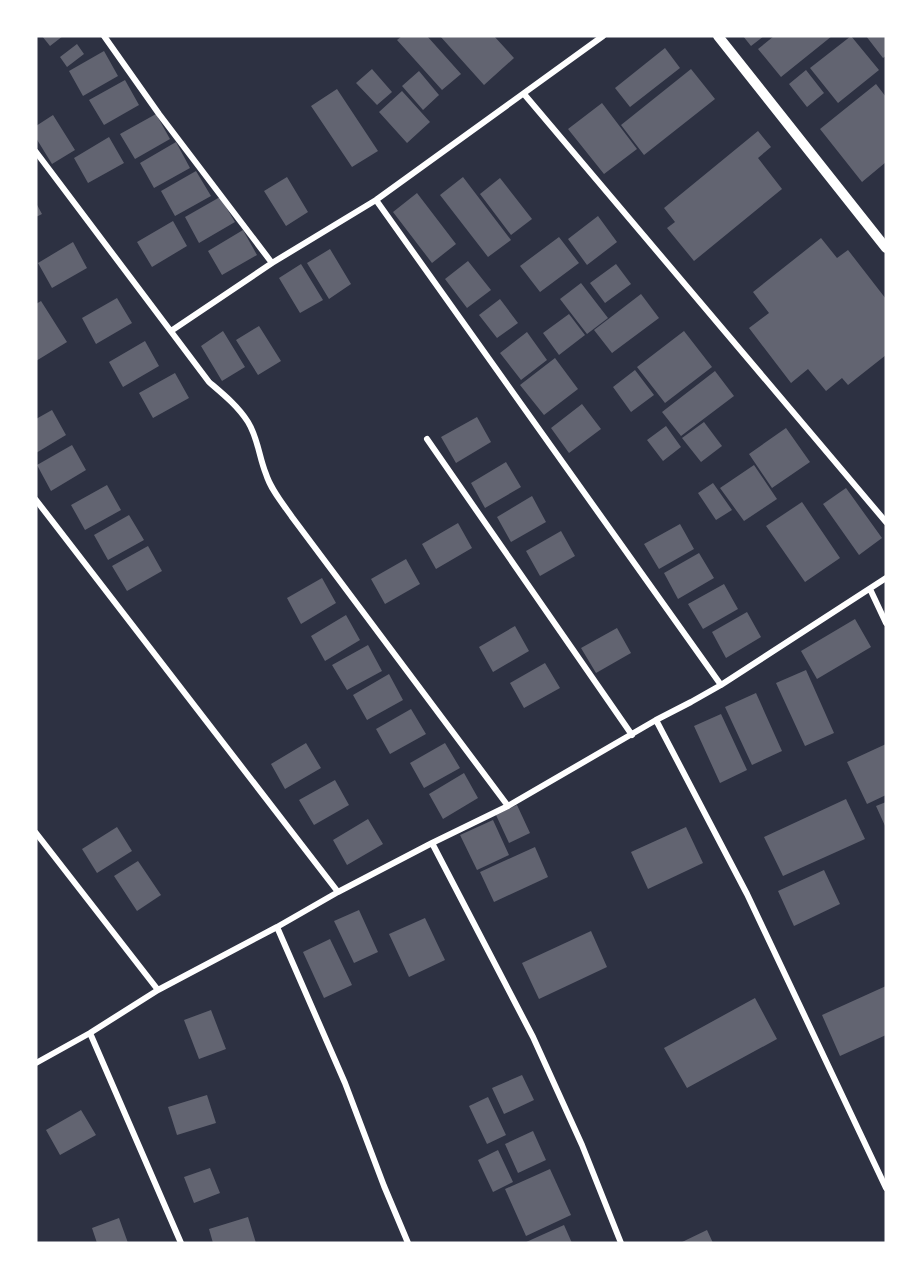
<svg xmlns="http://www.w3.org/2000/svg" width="922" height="1279" viewBox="0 0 922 1279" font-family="'Libre Baskerville',serif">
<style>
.building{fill:#626471}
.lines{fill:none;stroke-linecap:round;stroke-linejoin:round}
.minor{stroke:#fff;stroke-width:6}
.tertiary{stroke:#fff;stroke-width:10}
</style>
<rect width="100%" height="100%" fill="#2d3142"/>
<path class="building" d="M42,36H63L50,46Z
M402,36H427L461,74L442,90L397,40Z
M440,36H494L514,58L484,85Z
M743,36H764L751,46Z
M774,36H832L781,77L758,49Z
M851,36L879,70L838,103L810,68Z
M866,36H886V56L883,58Z
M77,44L84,54L67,67L60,57Z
M665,48L680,68L630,107L615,88Z
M104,51L118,76L83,96L69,71Z
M372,69L392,92L377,105L356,83Z
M691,69L715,99L644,155L621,125Z
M806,70L824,93L807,107L789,84Z
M419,71L439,95L423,110L402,86Z
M125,80L139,105L104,125L89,100Z
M876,84L886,97V162L862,182L820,129Z
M337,89L378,151L352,167L311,106Z
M402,91L430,122L407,143L379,112Z
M602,103L637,149L604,174L568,129Z
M156,114L170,139L135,159L120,134Z
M53,115L75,150L52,164L36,138V126Z
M758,131L771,147L758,158L782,189L694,261L667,228L675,222L664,208Z
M109,137L124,163L88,183L74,158Z
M176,142L190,168L154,188L140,163Z
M196,171L211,196L175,216L161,191Z
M287,177L308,212L286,226L264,191Z
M463,177L511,240L488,257L440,195Z
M500,178L532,219L511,235L480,194Z
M417,193L456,244L432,263L393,212Z
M220,197L235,222L199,243L185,217Z
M36,203L42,214L36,217Z
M598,216L617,242L587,265L568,239Z
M173,221L187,246L152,267L137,242Z
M243,230L257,255L222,275L208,251Z
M559,237L579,263L540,292L520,266Z
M821,238L837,258L848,250L886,299V355L848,385L842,378L826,391L808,369L791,383L749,328L769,313L753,292Z
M73,242L87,268L52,288L38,263Z
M330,249L351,284L329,299L307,263Z
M468,261L491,290L467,308L445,279Z
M301,264L323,300L300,313L279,278Z
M616,264L631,284L605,303L590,283Z
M581,283L608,318L587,334L560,299Z
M641,294L659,318L612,353L594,330Z
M117,298L132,323L96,344L82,318Z
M500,299L518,323L497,338L479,315Z
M41,301L67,342L36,361V304Z
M569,314L585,335L559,355L543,333Z
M259,326L281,361L258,375L236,340Z
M223,331L245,367L222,381L201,346Z
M684,331L712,367L665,403L637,367Z
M527,332L547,360L521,380L500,353Z
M145,341L159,366L123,387L109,362Z
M555,358L578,389L544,415L520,385Z
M635,370L654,395L631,412L613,387Z
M715,371L734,396L681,436L662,412Z
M175,373L189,398L153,418L139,393Z
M582,404L601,429L569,453L551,428Z
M52,410L66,435L36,453V419Z
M477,417L491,442L456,463L441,437Z
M704,422L722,446L701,462L682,438Z
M666,426L681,447L663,461L647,440Z
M786,428L810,462L772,488L749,454Z
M72,445L86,470L51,491L37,465Z
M506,462L521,487L485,508L471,483Z
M754,465L777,499L744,521L720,488Z
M713,483L732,510L716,520L698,493Z
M107,485L121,510L85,530L71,505Z
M846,488L882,538L859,555L823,504Z
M532,496L546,522L511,542L497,517Z
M802,502L840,558L805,582L766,526Z
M129,515L144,540L108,560L94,535Z
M458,523L472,548L436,569L422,544Z
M680,524L694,549L659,569L644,544Z
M561,531L575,556L540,576L526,551Z
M148,546L162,571L127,591L112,566Z
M699,553L714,578L678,599L664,573Z
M406,559L420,584L385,604L371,579Z
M322,578L336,603L301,624L287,598Z
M724,584L738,609L703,629L688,604Z
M747,612L761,637L726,658L712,632Z
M346,615L360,640L325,661L311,636Z
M855,619L871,647L817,679L801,651Z
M515,626L529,651L493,672L479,647Z
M617,628L631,653L596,673L581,648Z
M368,645L382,671L347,690L332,665Z
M545,663L560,688L524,708L510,683Z
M806,670L834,733L805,746L776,683Z
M389,674L403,700L367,720L353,695Z
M756,693L782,751L752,765L725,707Z
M411,709L426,734L390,754L376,729Z
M721,714L747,770L720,783L694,726Z
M306,743L321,768L285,789L271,764Z
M445,743L460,768L424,788L410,763Z
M886,744V795L867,804L847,762Z
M464,773L478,798L443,819L429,794Z
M335,780L349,805L314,825L299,800Z
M846,799L865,839L783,876L764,837Z
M886,802V828L876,806Z
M517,805L530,833L509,843L496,815Z
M368,819L383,844L347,865L333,840Z
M493,820L509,855L477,870L460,835Z
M117,827L132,851L97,873L82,849Z
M686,827L703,863L648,889L631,852Z
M535,847L548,877L494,902L480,872Z
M138,861L161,895L137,911L114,876Z
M824,870L840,904L794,926L778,891Z
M359,910L378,952L354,963L334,921Z
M425,918L445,960L409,977L389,934Z
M591,931L607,967L539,999L522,963Z
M330,939L352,985L324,998L303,952Z
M886,986V1035L840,1056L822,1015Z
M755,998L777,1039L687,1088L664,1048Z
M211,1010L226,1049L199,1059L184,1020Z
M522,1075L534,1100L504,1114L492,1088Z
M207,1095L216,1123L177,1135L168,1107Z
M488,1097L506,1135L487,1144L469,1106Z
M81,1110L96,1135L60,1155L46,1130Z
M533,1131L546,1160L518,1173L505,1144Z
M498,1150L513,1182L493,1192L478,1160Z
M210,1168L220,1193L194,1203L184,1177Z
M550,1169L571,1215L526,1236L505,1189Z
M248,1217L256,1243H213L209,1229Z
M119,1218L128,1243H97L92,1228Z
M564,1225L572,1243H524Z
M707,1230L713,1243H680Z"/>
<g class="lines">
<path class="minor" d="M104,36L159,114L272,263
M524,94L886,522
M36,152L209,382C223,394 238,406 248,422C258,438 259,457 266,474C271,490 283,504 292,517L508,806
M376,200L721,685
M171,331L272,263L376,200L603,36
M427,439L632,735
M36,500L338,892
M870,589L886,623
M656,720L747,894L886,1188
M36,833L158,990L90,1033L36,1063
M432,843L533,1037L582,1145L621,1243
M277,927L345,1083L384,1186L408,1243
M158,990L277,927L338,892L432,843L508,806L656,720L691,702L721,685L886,578
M90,1033L181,1243"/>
<path class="tertiary" d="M718,36L886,248"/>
</g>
<rect width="922" height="1279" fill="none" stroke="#ffffff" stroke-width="75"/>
</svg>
